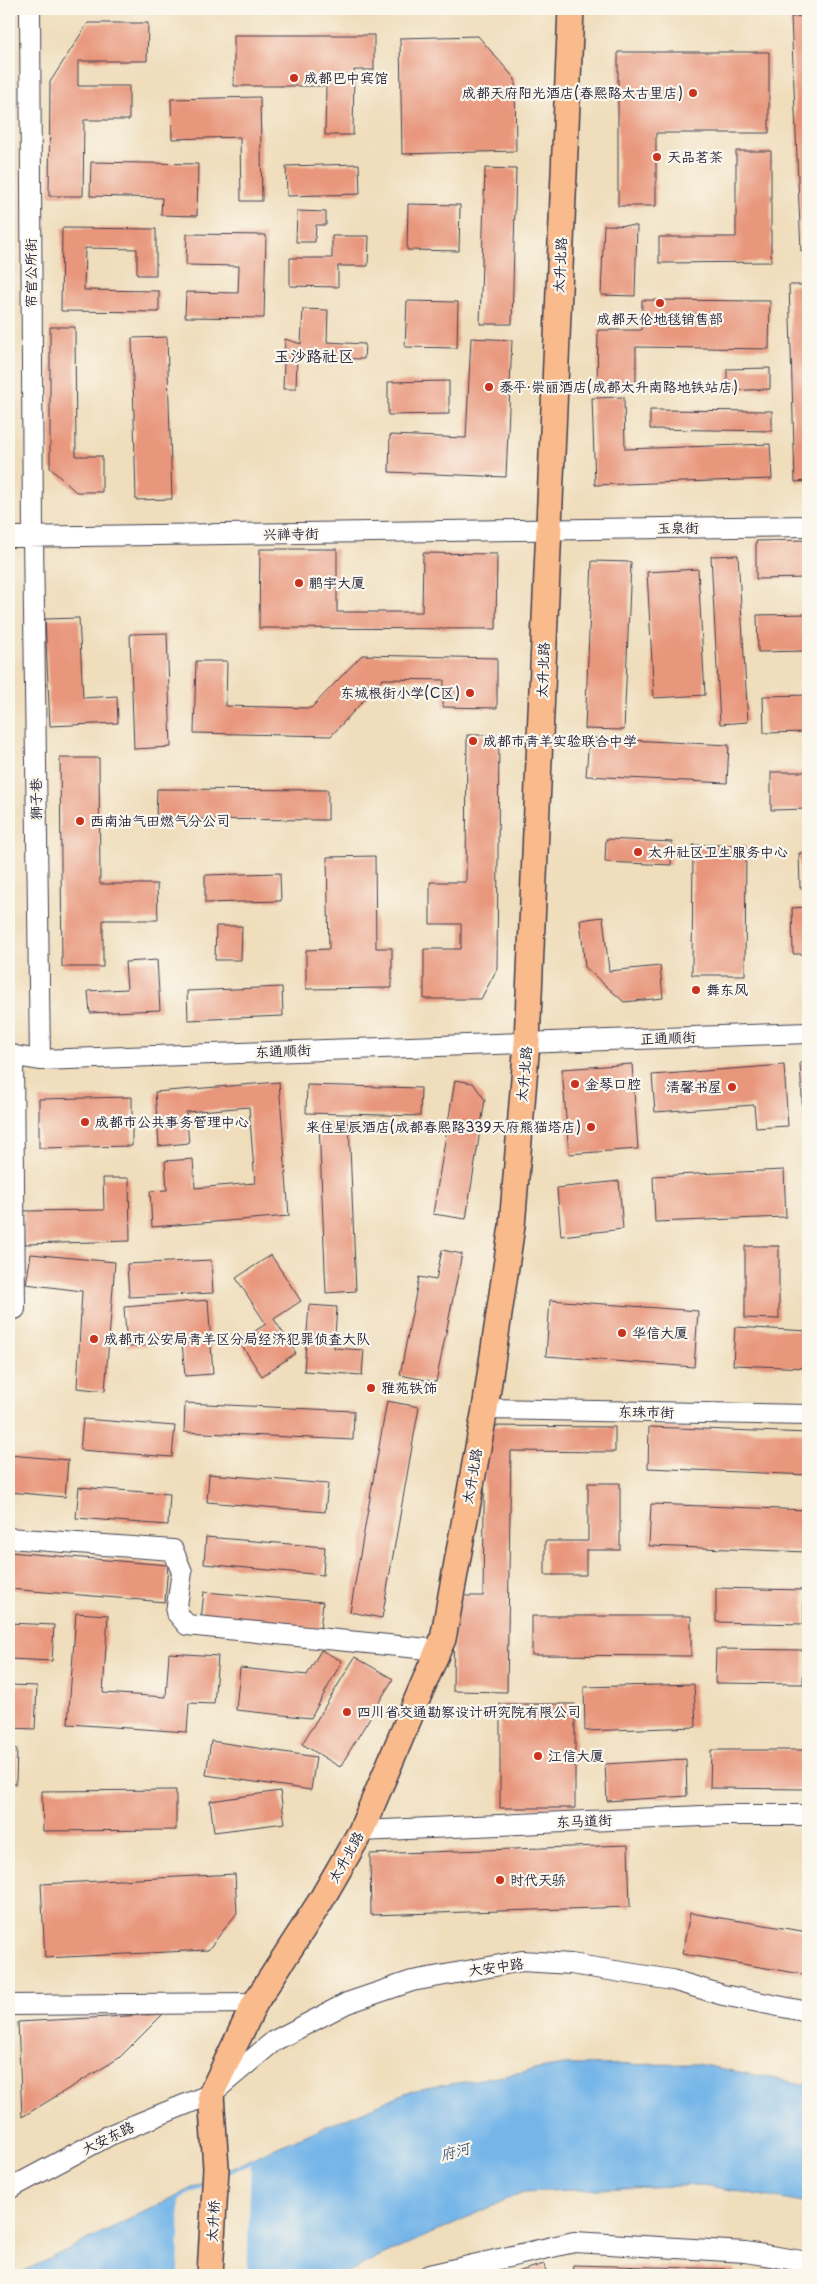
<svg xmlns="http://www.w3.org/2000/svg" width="817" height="2284" viewBox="0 0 817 2284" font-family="'Playpen Sans','LXGW WenKai TC',sans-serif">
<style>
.water{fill:#74b5e8;stroke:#4b6c92}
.pier{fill:#efddbb}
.building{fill:#e8967b}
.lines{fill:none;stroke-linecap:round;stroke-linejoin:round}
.minor-casing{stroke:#413e4e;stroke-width:22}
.major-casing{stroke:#413e4e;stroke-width:28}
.minor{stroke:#fff;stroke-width:20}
.major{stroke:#fabb8c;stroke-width:25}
.poi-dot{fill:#c8321e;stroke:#fbf7ec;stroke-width:2}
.labels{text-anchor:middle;stroke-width:4.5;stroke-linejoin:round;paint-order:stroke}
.poi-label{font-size:14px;fill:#22223b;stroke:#fbf7ec;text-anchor:start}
.street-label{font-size:14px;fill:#22223b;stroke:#fbf7ec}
.water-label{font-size:15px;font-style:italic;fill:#3f5578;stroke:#fbf7ec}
.quarter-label{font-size:16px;fill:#22223b;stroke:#fbf7ec}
</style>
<rect width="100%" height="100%" fill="#fbf7ec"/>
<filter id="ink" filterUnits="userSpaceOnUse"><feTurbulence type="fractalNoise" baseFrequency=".02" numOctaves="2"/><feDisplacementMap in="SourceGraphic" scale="10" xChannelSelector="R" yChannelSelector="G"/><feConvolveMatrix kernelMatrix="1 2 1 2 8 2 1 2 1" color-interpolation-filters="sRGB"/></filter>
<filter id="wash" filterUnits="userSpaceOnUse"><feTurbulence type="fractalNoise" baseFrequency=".0096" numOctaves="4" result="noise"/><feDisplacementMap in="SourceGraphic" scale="20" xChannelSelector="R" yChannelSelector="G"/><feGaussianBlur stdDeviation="1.12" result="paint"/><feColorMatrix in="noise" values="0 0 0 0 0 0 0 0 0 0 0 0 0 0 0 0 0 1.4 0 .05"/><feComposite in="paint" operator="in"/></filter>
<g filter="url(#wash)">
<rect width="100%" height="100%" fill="#efddbb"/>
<path class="water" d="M697,2064L808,2085V2204L704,2185L523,2192L340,2275H16L261,2154L410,2091L563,2065Z"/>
<path class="pier" d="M251,2163L247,2275H178L180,2199Z"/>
<g id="blocks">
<path class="building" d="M808,16V251H801L791,17Z
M88,23H148L147,61H78V86H129V120H84L83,196H49L50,82Z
M234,35H374V70H354L353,135H325L326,86H234Z
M478,36L515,79L516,151L402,154L400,38Z
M618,52H769V133H656V206H618Z
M260,97L262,201H241L240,137L172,139L171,99Z
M736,151H771V262L659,263V237H736Z
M91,162L198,164L197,216L161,215L162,198L90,196Z
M359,164L360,194L287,196L286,166Z
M485,168L516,169L512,324H480Z
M408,204L460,205L459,251L407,250Z
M297,211L326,212V225H316L315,242H296Z
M604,225L637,226L635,296L601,295Z
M62,228L156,229V275H137V249L85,248L84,290L159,291V312L61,311Z
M187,234L266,235L264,318L185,317L186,292L238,293L239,266L186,265Z
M332,236H369L368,266H338V287L290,286V258H332Z
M789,285H808V481L795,482Z
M642,300L770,301L769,349L636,347V384H597L598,330H641Z
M407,301L458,302L457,348L405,347Z
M303,309L328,310L327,342L365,344L364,359L297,357L296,389H283L285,339L301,344Z
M50,327H75L76,456H102V492H76L50,468Z
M167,337L172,499L136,500L132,338Z
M471,338L512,340L506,477L389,472L390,435L466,438Z
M770,368V389L727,391V369Z
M449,381V414L388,415V382Z
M624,397L625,449L770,444L772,479L595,485L592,398Z
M650,410L772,411V431L650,429Z
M808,540V578L756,579V541Z
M260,549H337V612H422L423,553L497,554L496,629L259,628Z
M738,555L748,722L720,724L711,556Z
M592,561L631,562L624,730L585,729Z
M698,569L705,695L654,698L647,572Z
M808,614V651L758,652L757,615Z
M79,618L83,698L117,696L118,723L50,726L45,619Z
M167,633L171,747L134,749L130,634Z
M362,655L497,658V708L443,707L444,680L383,679L331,736L194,733L196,661H227L226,706L311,708Z
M808,695V732L764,733L763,696Z
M467,735H499L497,969L481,999H424V949H461V924H430V882H466Z
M589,738L729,745L727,783L586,776Z
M60,758H99L100,884H157L158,920H103V967H62Z
M771,772H808V809L771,810Z
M157,789L328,790V820L156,819Z
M606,839L672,842L671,865L605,862Z
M693,845H746L745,975H692Z
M799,853H808V888H800Z
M375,856L376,948H392V988L306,989V950L329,949L327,857Z
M280,873L281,901L205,903V875Z
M808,907V954H793L792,908Z
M603,917L609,971L660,966L663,998L624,1002L585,967L580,920Z
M216,926H242L241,960H215Z
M157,960L160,1010L90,1013L88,991L127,989L125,962Z
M282,987L283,1016L188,1020L187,991Z
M808,1062V1184H807L800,1063Z
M632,1064L638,1149L569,1154L562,1069Z
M784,1065L788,1126L756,1128L754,1105L655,1112L652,1075Z
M455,1080L473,1083L485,1100L466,1219L433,1214Z
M279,1082L289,1216L152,1227L150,1191L167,1190L165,1161L193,1159L195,1188L255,1183L249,1107L186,1112L189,1143L159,1146L155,1092Z
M307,1085L421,1088L420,1116L306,1113Z
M132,1097V1146L39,1148V1099Z
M349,1123L356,1291L326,1293L319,1124Z
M784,1170L786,1217L655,1222L653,1176Z
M103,1178H129L130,1241L25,1244L24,1211L104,1210Z
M619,1181L623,1229L561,1236L557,1188Z
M806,1221H808V1236H807Z
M745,1246H779V1319L745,1318Z
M442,1250L462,1254L436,1382L400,1375L419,1277L436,1280Z
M31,1254L115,1262L105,1391L77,1388L82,1291L26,1284Z
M271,1255L301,1301L274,1319L296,1353L262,1376L239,1341L266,1324L236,1278Z
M211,1260L213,1293L129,1297L127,1264Z
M208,1300L213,1374L185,1376L182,1342L127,1347L124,1307Z
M550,1300L698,1311L694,1367L546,1356Z
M309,1305L337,1307L334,1348L364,1350L362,1375L304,1371Z
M735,1327L808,1331V1368L733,1365Z
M387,1401L419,1407L382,1618L350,1612Z
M185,1403L354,1411L353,1440L184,1432Z
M83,1419L175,1426L172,1457L80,1450Z
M485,1426L615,1427V1452L511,1451L507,1692L453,1691L454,1596H483Z
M649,1427L808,1433V1475L648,1468Z
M9,1455L68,1460L65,1497L9,1492Z
M209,1474L328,1484L325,1512L207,1502Z
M588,1483H620V1550H586V1575H545V1541H588Z
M79,1487L170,1494L168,1525L76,1518Z
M651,1504L808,1510V1552L649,1546Z
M206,1537L325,1547L323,1575L204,1564Z
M9,1552L168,1565L165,1602L9,1589Z
M716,1588L804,1590V1624L716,1622Z
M204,1592L323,1602L320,1630L201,1620Z
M76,1613L108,1615L103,1693L166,1697L169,1653L218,1656L214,1704L189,1703L187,1732L68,1724Z
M532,1616H691V1656L532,1655Z
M9,1623L54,1625L52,1661L9,1659Z
M716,1649L804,1650L803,1684L715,1683Z
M321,1650L342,1661L311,1718L236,1710L240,1668L307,1675Z
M355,1657L393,1679L340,1767L302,1744Z
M694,1684L696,1727L585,1731L584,1687Z
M9,1685L37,1686L35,1729L9,1728Z
M500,1704H575V1808H500Z
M211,1741L316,1757L311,1790L206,1775Z
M9,1748L17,1749L16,1784H9Z
M711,1750H807L806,1789L710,1788Z
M686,1759L687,1796L607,1801L605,1764Z
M176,1790V1830L43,1831L42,1791Z
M280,1791L285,1823L214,1832L210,1801Z
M628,1845L630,1907L371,1915L370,1854Z
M235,1874L237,1913L208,1950L45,1958L41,1884Z
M690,1913L808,1932V1975L682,1954Z
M163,2014L119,2058L22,2117L18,2022Z
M544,2264L547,2275H507Z
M573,2265L734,2269V2275H572Z"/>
</g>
</g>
<g filter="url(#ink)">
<use href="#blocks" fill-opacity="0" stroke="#413e4e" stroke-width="1"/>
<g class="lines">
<defs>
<path id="minor" d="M30,9L33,538L40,1060
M9,537L808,526
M9,1055L40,1060L808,1033
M13,1055L15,1309
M485,1409L808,1415
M9,1538L173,1550L182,1572L176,1612L187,1625L438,1650
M361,1831L725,1815H808
M9,2005L255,2003
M9,2189L110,2135L211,2094L274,2041L347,2003L412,1981L522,1961L571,1964L672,1980L723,1995L808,2012
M429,2275L574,2242L745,2252L808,2262"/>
<path id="major" d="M210,2275L216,2168L211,2094L255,2003L320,1902L361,1831L438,1650L443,1639L485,1409L512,1226L527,1042L571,9"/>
</defs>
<use href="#minor" class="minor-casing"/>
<use href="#major" class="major-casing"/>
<use href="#minor" class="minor"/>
<use href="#major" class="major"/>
</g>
</g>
<g class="poi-dot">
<circle cx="294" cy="78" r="5"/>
<circle cx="693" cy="93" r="5"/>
<circle cx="657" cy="157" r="5"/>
<circle cx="660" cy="303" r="5"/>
<circle cx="489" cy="387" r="5"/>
<circle cx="299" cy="583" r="5"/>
<circle cx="470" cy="693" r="5"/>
<circle cx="473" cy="741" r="5"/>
<circle cx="80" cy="821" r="5"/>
<circle cx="638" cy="852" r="5"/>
<circle cx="696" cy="990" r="5"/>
<circle cx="575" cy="1084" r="5"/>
<circle cx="732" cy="1087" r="5"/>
<circle cx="85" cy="1122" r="5"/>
<circle cx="591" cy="1127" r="5"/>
<circle cx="622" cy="1333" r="5"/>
<circle cx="94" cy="1339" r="5"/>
<circle cx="371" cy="1388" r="5"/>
<circle cx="347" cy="1712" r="5"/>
<circle cx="538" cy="1756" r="5"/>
<circle cx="500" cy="1880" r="5"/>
</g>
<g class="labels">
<g class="poi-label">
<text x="304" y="83">成都巴中宾馆</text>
<text x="683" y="98" text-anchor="end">成都天府阳光酒店(春熙路太古里店)</text>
<text x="667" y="162">天品茗茶</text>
<text x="660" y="324" text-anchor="middle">成都天伦地毯销售部</text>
<text x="499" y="392">泰平·崇丽酒店(成都太升南路地铁站店)</text>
<text x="309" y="588">鹏宇大厦</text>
<text x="460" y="698" text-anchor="end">东城根街小学(C区)</text>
<text x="483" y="746">成都市青羊实验联合中学</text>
<text x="90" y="826">西南油气田燃气分公司</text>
<text x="648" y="857">太升社区卫生服务中心</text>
<text x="706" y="995">舞东风</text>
<text x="585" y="1089">金琴口腔</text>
<text x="722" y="1092" text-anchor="end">清馨书屋</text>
<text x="95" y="1127">成都市公共事务管理中心</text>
<text x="581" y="1132" text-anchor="end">来住星辰酒店(成都春熙路339天府熊猫塔店)</text>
<text x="632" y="1338">华信大厦</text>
<text x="104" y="1344">成都市公安局青羊区分局经济犯罪侦查大队</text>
<text x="381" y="1393">雅苑铁饰</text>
<text x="357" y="1717">四川省交通勘察设计研究院有限公司</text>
<text x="548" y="1761">江信大厦</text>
<text x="510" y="1885">时代天骄</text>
</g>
<g class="street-label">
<text transform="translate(560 265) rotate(-87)" y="5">太升北路</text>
<text transform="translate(31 273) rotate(-90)" y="5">帘官公所街</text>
<text transform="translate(678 528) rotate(-1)" y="5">玉泉街</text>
<text transform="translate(291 534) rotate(-1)" y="5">兴禅寺街</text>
<text transform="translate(543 670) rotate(-88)" y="5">太升北路</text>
<text transform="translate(36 799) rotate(-91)" y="5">狮子巷</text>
<text transform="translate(668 1038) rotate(-2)" y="5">正通顺街</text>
<text transform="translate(283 1051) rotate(-2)" y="5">东通顺街</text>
<text transform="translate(524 1074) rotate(-85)" y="5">太升北路</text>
<text transform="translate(646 1412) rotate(1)" y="5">东珠市街</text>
<text transform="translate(472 1476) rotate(-80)" y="5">太升北路</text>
<text transform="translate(584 1821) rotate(-2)" y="5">东马道街</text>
<text transform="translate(346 1857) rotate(-61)" y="5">太升北路</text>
<text transform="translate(496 1967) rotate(-8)" y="5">大安中路</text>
<text transform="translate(108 2138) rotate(-26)" y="5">大安东路</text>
<text transform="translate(213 2221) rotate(-87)" y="5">太升桥</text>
</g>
<g class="water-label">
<text transform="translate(455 2152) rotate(-15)" y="5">府河</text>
</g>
<g class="quarter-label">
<text x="314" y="362">玉沙路社区</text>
</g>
</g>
<rect width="817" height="2284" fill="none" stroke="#fbf7ec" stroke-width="30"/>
</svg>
